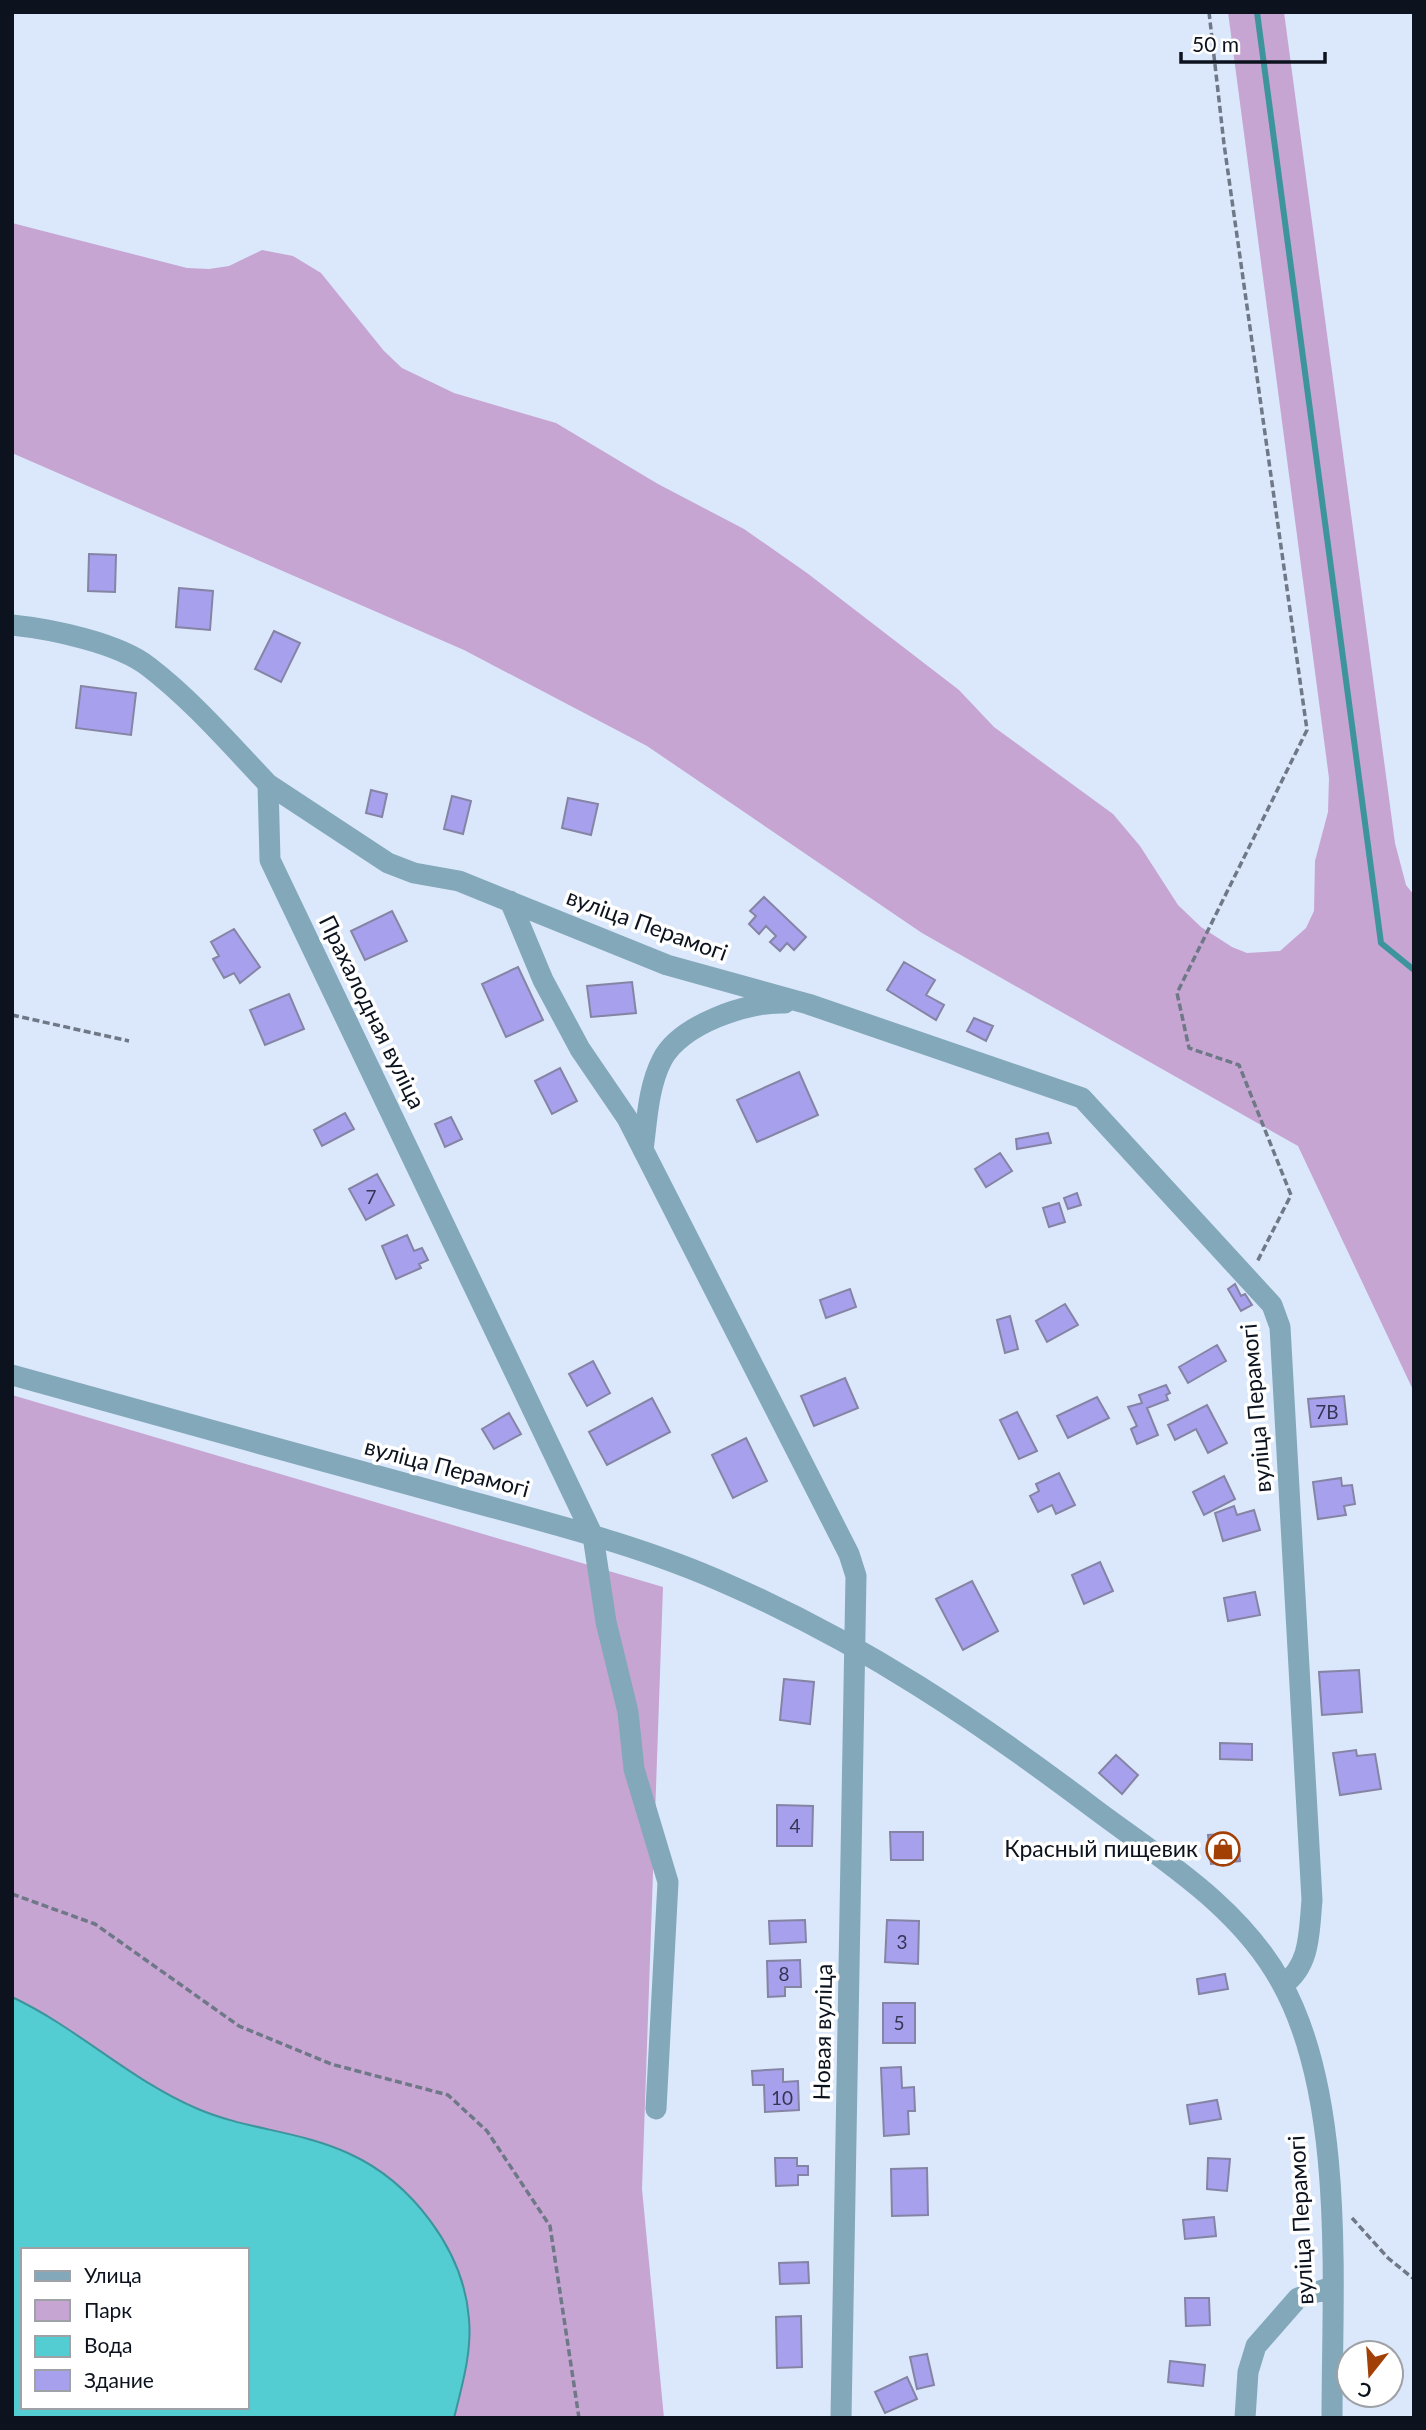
<svg xmlns="http://www.w3.org/2000/svg" width="1426" height="2430" viewBox="0 0 1426 2430" font-family="Lato,sans-serif">
<style>
.green{fill:#c6a5d3;fill-rule:evenodd}
.water{fill:#53ccd2;stroke:#3e949c;stroke-width:2;fill-rule:evenodd}
.lines{fill:none;stroke-linecap:round;stroke-linejoin:round}
.stream{stroke:#3e949c;stroke-width:6}
.building{fill:#a7a1ed;stroke:#8584a4;stroke-width:2}
.path{stroke:#6f7887;stroke-width:3.5;stroke-dasharray:7 3.5;stroke-linecap:butt}
.minor{stroke:#82a8ba;stroke-width:21}
.labels{text-anchor:middle;stroke-width:7;stroke-linejoin:round;paint-order:stroke}
.number-label{font-size:19px;fill:#333652}
.street-label{font-size:23px;fill:#0c131e;stroke:#fff}
.poi-label{font-size:23px;fill:#0c131e;stroke:#fff;text-anchor:end}
</style>
<rect width="100%" height="100%" fill="#dbe7fa"/>
<path class="green" d="M1228,12H1284L1395,843L1406,885L1414,895V1392L1298,1146L922,933L647,746L464,650L12,453V223L187,268L209,269L229,266L262,250L293,256L321,273L384,351L402,368L454,393L556,423L658,484L744,529L807,573L959,690L994,727L1113,814L1140,846L1178,905L1201,927L1232,947L1247,953L1280,951L1306,928L1314,911L1315,861L1328,812L1329,778Z
M12,1395L663,1587L642,2189L664,2418H12ZM23,2250H247V2407H23Z"/>
<path class="water" d="M12,1997C78,2028 131,2081 198,2109C247,2130 302,2131 350,2154C411,2182 464,2250 469,2319C472,2352 462,2386 454,2418H12ZM23,2250H247V2407H23Z"/>
<g class="lines">
<path class="stream" d="M1257,12L1381,943L1414,970"/>
</g>
<path class="building" d="M89,554L116,555L115,592L88,591Z
M179,588L213,591L210,630L176,627Z
M274,631L300,643L281,682L255,669Z
M81,686L136,693L131,735L76,728Z
M371,790L387,794L382,817L366,813Z
M452,796L471,801L463,834L444,829Z
M568,798L598,804L591,835L562,828Z
M764,897L806,937L794,950L787,943L780,951L770,942L776,936L766,926L759,934L749,924L756,916L750,911Z
M392,911L407,941L365,960L351,931Z
M234,929L260,967L240,983L234,973L224,978L213,959L219,956L211,942Z
M904,962L935,980L926,995L944,1005L936,1020L887,990Z
M518,967L543,1020L506,1037L482,984Z
M632,982L636,1013L591,1017L587,986Z
M289,994L304,1029L265,1045L250,1010Z
M974,1018L993,1026L986,1041L967,1031Z
M560,1068L577,1101L552,1114L535,1081Z
M799,1072L818,1115L757,1142L737,1100Z
M345,1113L354,1129L322,1146L314,1130Z
M451,1117L462,1139L445,1147L435,1124Z
M1048,1133L1051,1143L1017,1149L1016,1139Z
M1000,1153L1012,1171L986,1187L975,1169Z
M377,1174L394,1205L366,1220L349,1189Z
M1077,1193L1081,1205L1068,1209L1064,1198Z
M1059,1203L1065,1222L1049,1227L1043,1208Z
M407,1235L414,1251L422,1248L428,1260L419,1264L421,1268L396,1279L382,1246Z
M1235,1284L1241,1296L1245,1294L1252,1305L1241,1311L1228,1289Z
M850,1289L856,1307L826,1318L820,1300Z
M1065,1304L1078,1325L1047,1342L1036,1321Z
M1010,1316L1018,1349L1005,1353L997,1320Z
M1217,1345L1226,1361L1188,1383L1179,1367Z
M593,1361L610,1393L587,1406L569,1374Z
M845,1378L858,1408L814,1426L801,1396Z
M1166,1385L1170,1393L1166,1395L1168,1400L1147,1408L1158,1435L1137,1444L1131,1429L1137,1426L1128,1407L1142,1403L1139,1395Z
M1344,1396L1347,1424L1311,1427L1308,1399Z
M1097,1397L1109,1418L1068,1438L1057,1416Z
M652,1398L670,1432L607,1465L589,1432Z
M1207,1405L1227,1443L1208,1453L1196,1429L1175,1440L1168,1425Z
M1017,1412L1037,1451L1019,1459L1000,1420Z
M509,1413L521,1434L494,1449L482,1429Z
M746,1438L767,1481L733,1498L712,1455Z
M1059,1473L1075,1505L1056,1514L1052,1505L1038,1512L1030,1496L1039,1491L1036,1484Z
M1224,1476L1235,1499L1204,1515L1193,1492Z
M1341,1478L1342,1486L1352,1485L1355,1504L1344,1506L1346,1515L1318,1519L1313,1482Z
M1234,1506L1237,1515L1254,1510L1260,1530L1223,1541L1215,1513Z
M1100,1562L1113,1591L1084,1604L1072,1575Z
M972,1581L998,1631L963,1650L936,1599Z
M1255,1592L1260,1615L1228,1621L1224,1598Z
M1359,1670L1362,1712L1322,1715L1319,1672Z
M784,1679L814,1682L810,1724L780,1720Z
M1220,1743L1252,1744V1760L1220,1759Z
M1356,1750L1357,1756L1375,1754L1381,1789L1340,1795L1333,1753Z
M1116,1755L1138,1775L1122,1794L1099,1773Z
M777,1805L813,1806L812,1846H777Z
M890,1832H923V1860H891Z
M1224,1834L1225,1845L1238,1844L1240,1861L1211,1864L1208,1835Z
M805,1920L806,1942L770,1944L769,1921Z
M887,1920L919,1921L918,1964L885,1962Z
M800,1960L801,1987H785V1996L768,1997L767,1961Z
M1225,1974L1228,1989L1199,1994L1197,1979Z
M883,2003H915V2043H883Z
M901,2067L902,2088L914,2087L915,2111H908L909,2134L884,2136L881,2068Z
M783,2069V2082L798,2081L799,2110L765,2112L764,2085H753L752,2071Z
M1217,2100L1221,2119L1190,2124L1187,2105Z
M775,2158H797V2166H808V2175H798V2185L776,2186Z
M1208,2158L1230,2159L1227,2191L1207,2189Z
M927,2168L928,2215L892,2216L891,2169Z
M1214,2217L1216,2236L1185,2239L1183,2220Z
M808,2262L809,2283L780,2284L779,2263Z
M1185,2298H1209L1210,2325L1186,2326Z
M801,2316L802,2367L777,2368L776,2317Z
M927,2354L934,2385L917,2389L910,2357Z
M1170,2361L1205,2365L1203,2386L1168,2382Z
M907,2377L917,2399L885,2413L875,2392Z"/>
<g class="lines">
<path class="path" d="M1209,12L1224,144L1307,730L1177,993L1189,1048L1239,1065L1291,1195L1257,1262
M12,1015L129,1041
M12,1894L95,1924L239,2026L331,2064L448,2095L487,2131L550,2226L579,2418
M1352,2218L1388,2258L1414,2279"/>
<path class="minor" d="M12,625C51,629 119,643 149,667C192,700 230,744 268,784L270,860L593,1536L606,1622L628,1712L634,1769L668,1882L656,2109
M268,784L388,863L414,873L459,881L667,965L808,1004L1082,1098L1272,1305L1280,1327L1312,1900C1309,1931 1311,1965 1283,1985
M510,901L543,980L580,1049L627,1118L849,1554L856,1576L841,2418
M643,1150C647,1121 648,1087 662,1060C679,1025 748,1001 785,1003
M12,1375C155,1415 297,1454 440,1493C536,1520 636,1543 727,1584C864,1644 977,1720 1096,1810C1163,1860 1240,1907 1281,1982C1346,2098 1332,2287 1332,2418
M1245,2418L1248,2372L1256,2346L1298,2298L1332,2287"/>
</g>
<defs>
<symbol id="shop-ring" viewBox="-11 -11 22 22"><circle r="9.5" fill="#fff" stroke="#a23f05" stroke-width="1.5"/><path d="M-5-2.5h2.3a2.7 3.5 0 0 1 5.4 0H5L5.5 6h-11ZM-1.5-2.5h3a1.5 2.3 0 0 0-3 0Z" fill="#a23f05"/></symbol>
</defs>
<g fill-rule="evenodd">
<use href="#shop-ring" x="1204" y="1830" width="38" height="38"/>
</g>
<g class="labels">
<g class="number-label">
<text x="371" y="1204">7</text>
<text x="1327" y="1419">7В</text>
<text x="795" y="1833">4</text>
<text x="902" y="1949">3</text>
<text x="784" y="1981">8</text>
<text x="899" y="2030">5</text>
<text x="782" y="2105">10</text>
</g>
<g class="street-label">
<text transform="translate(647 925) rotate(20)" y="8">вуліца Перамогі</text>
<text transform="translate(372 1012) rotate(64)" y="8">Прахалодная вуліца</text>
<text transform="translate(1256 1408) rotate(-95)" y="8">вуліца Перамогі</text>
<text transform="translate(447 1468) rotate(15)" y="8">вуліца Перамогі</text>
<text transform="translate(823 2032) rotate(-89)" y="8">Новая вуліца</text>
<text transform="translate(1301 2220) rotate(-93)" y="8">вуліца Перамогі</text>
</g>
<g class="poi-label">
<text x="1198" y="1857">Красный пищевик</text>
</g>
</g>
<rect width="1426" height="2430" fill="none" stroke="#0c131e" stroke-width="28"/>
<rect x="21" y="2248" width="228" height="161" fill="#ffffff" stroke="#9ea1a5" stroke-width="2"/>
<rect x="35" y="2271" width="35" height="10" fill="#82a8ba" stroke="#9ea1a5" stroke-width="2"/>
<text x="84" y="2283" font-size="21" fill="#0c131e">Улица</text>
<rect x="35" y="2300" width="35" height="21" fill="#c6a5d3" stroke="#9ea1a5" stroke-width="2"/>
<text x="84" y="2318" font-size="21" fill="#0c131e">Парк</text>
<rect x="35" y="2336" width="35" height="21" fill="#53ccd2" stroke="#9ea1a5" stroke-width="2"/>
<text x="84" y="2353" font-size="21" fill="#0c131e">Вода</text>
<rect x="35" y="2370" width="35" height="21" fill="#a7a1ed" stroke="#9ea1a5" stroke-width="2"/>
<text x="84" y="2388" font-size="21" fill="#0c131e">Здание</text>
<g transform="translate(1370 2374) rotate(197)"><circle r="33" fill="#ffffff" stroke="#9ea1a5" stroke-width="2"/>
<path d="M0-5L12 26L0 18L-12 26Z" fill="#a23f05"/>
<text y="-10" font-size="19" font-weight="bold" text-anchor="middle" fill="#0c131e">С</text>
</g>
<path d="M1181 52v10h144v-10" fill="none" stroke="#0c131e" stroke-width="3.5"/>
<text x="1192" y="52" font-size="21" fill="#0c131e" stroke="#ffffff" stroke-width="5" paint-order="stroke">50 m</text>
</svg>
